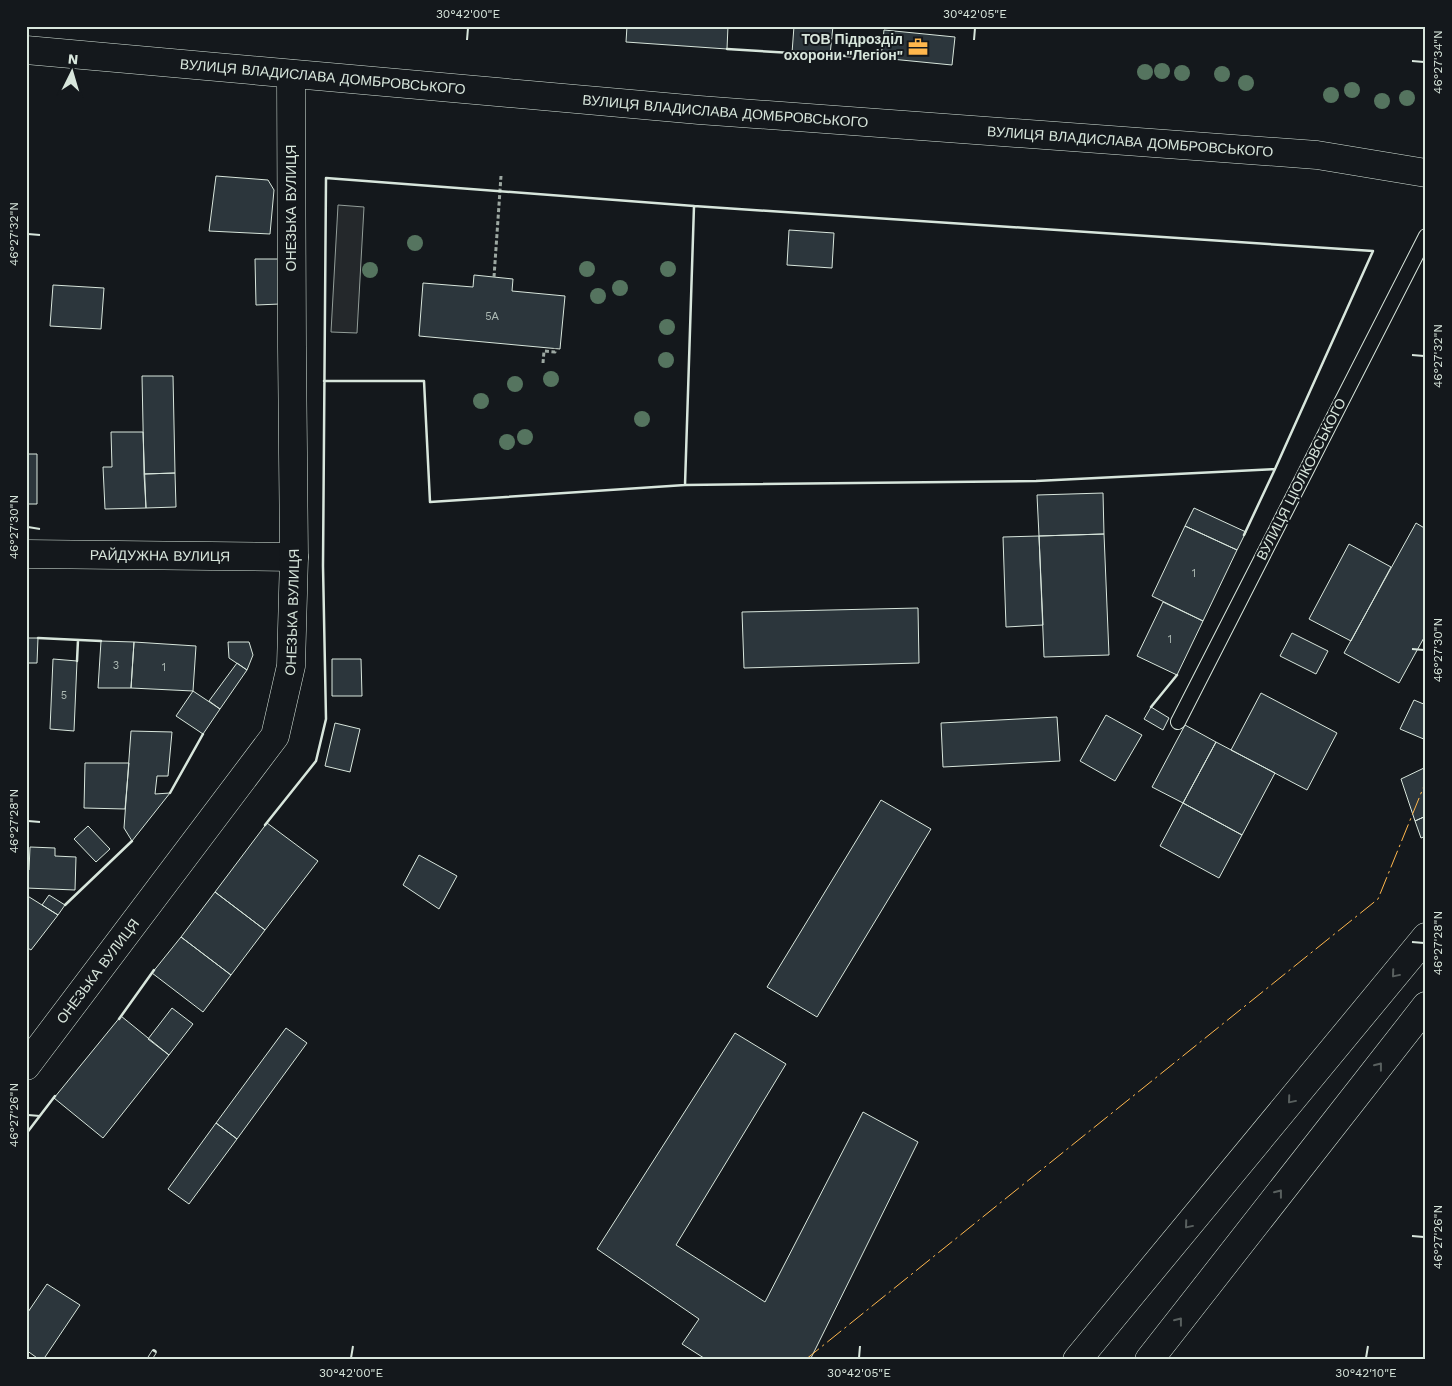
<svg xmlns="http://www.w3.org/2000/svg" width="1452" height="1386" viewBox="0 0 1452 1386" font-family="'Work Sans',sans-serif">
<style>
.parking{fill:#24282b;stroke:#939e99}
.building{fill:#2c363c;stroke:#d8e6dc}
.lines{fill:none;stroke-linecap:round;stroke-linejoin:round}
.service-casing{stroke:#d8e6dc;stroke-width:16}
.minor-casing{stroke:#d8e6dc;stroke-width:29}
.tertiary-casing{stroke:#d8e6dc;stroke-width:29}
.path{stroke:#9da8a2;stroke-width:3;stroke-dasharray:4 2.5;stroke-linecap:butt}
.service{stroke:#14181c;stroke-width:14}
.minor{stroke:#14181c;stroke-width:28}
.tertiary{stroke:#14181c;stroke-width:28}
.rail-casing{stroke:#d8e6dc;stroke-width:5.5}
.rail{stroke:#14181c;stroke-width:4;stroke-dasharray:11;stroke-linecap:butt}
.wall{stroke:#d8e6dc;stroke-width:2.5}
.power{stroke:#ffb74d;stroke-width:1;stroke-dasharray:18 4 2.5 4;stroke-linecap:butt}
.tree{fill:#55745f}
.oneway{stroke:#59605f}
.ticks{fill:none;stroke:#d8e6dc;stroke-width:2}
.labels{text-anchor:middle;stroke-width:4;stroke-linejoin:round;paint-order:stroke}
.number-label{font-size:11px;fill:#adbab4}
.poi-label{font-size:14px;font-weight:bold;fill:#d8e6dc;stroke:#14181c;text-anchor:end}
.street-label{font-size:14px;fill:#d8e6dc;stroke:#14181c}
.neatline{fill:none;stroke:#d8e6dc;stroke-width:2}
.ticks-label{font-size:12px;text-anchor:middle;fill:#d8e6dc}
</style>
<rect width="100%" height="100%" fill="#14181c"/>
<path class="parking" d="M338,205L364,207L357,333L331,332Z"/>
<path class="building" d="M627,26H728L727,49L626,42Z
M794,26H833L830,55L792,53Z
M884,30L955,37L952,65L881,58Z
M216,176L268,180L274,190L270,234L209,231Z
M789,230L834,233L832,268L787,265Z
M255,259H279L280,304L256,305Z
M474,275L513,279L512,291L565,296L560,349L419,336L423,283L473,287Z
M53,285L104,288L101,329L50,326Z
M142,376H173L175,473L144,474Z
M111,432H143L146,508L105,509L103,467H112Z
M26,454H37V504H26Z
M175,473L176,507L146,508L144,474Z
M1103,493L1104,534L1039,536L1037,495Z
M1194,508L1246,532L1237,550L1185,526Z
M1416,523L1426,529V634L1399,683L1344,653Z
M1185,526L1237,550L1203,621L1152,596Z
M1104,534L1109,655L1044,657L1039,536Z
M1039,536L1043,625L1006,627L1003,537Z
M1349,544L1391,567L1351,641L1309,619Z
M1163,602L1203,621L1177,675L1137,656Z
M918,608L919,663L744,668L742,612Z
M1292,633L1328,651L1316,674L1280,656Z
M26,638H38L37,663H26Z
M101,641L134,642L131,688H98Z
M134,642L196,646L193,691L131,688Z
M228,642H249L253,655L247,670L229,658Z
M53,659L77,661L74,731L50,729Z
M332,659H361L362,696H332Z
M237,663L247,670L220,709L209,701Z
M193,691L220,709L203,734L176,716Z
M1261,693L1337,733L1307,790L1231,750Z
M1414,700L1426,705V740L1400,729Z
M1151,707L1169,718L1163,730L1144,719Z
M1106,715L1142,735L1115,781L1080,761Z
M1057,717L1060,761L943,767L941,723Z
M335,723L360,729L350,772L325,766Z
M1185,725L1216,742L1183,803L1152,787Z
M131,731L172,732L168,776H157L155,794L170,793L132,841L124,828Z
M1216,742L1275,773L1242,835L1183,803Z
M85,763H129L125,809L84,808Z
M1424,768L1426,816L1415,821L1401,779Z
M881,800L931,829L817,1017L767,987Z
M1183,803L1242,835L1219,878L1160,846Z
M1426,816V836L1421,838L1415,821Z
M267,823L318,861L265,930L215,892Z
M88,826L110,849L96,862L74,839Z
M30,847L55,848V856L76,857L75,890L26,888V870H29Z
M419,855L457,876L439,909L403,885Z
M215,892L265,930L231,975L181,937Z
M26,895L58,915L31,950L26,947Z
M49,895L65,905L58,915L42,905Z
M181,937L231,975L203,1012L152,973Z
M172,1008L193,1024L169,1055L148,1039Z
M121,1016L169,1055L103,1138L54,1098Z
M286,1028L307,1043L237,1139L216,1123Z
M735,1033L786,1064L676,1245L765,1302L863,1112L918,1142L810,1360H707L682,1344L699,1319L597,1249Z
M216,1123L237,1139L189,1204L168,1189Z
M47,1284L80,1305L43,1360H40L26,1350V1315Z"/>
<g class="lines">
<defs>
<path id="service" d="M1178,722L1426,236"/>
<g id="minor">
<path id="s1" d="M26,50L699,110L1317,155L1426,173"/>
<path id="s2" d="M26,554L294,557"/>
<path id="s3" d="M26,1066L275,736L291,666L294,557L292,347L291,74"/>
</g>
<path id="tertiary" d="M1077,1360L1426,937
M1149,1360L1426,1006"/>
</defs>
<use href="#service" class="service-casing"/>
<use href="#minor" class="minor-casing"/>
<use href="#tertiary" class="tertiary-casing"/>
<path class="path" d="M494,277L501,176
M543,363L544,351L555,352V348"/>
<use href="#service" class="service"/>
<use href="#minor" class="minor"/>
<use href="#tertiary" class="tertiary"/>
<defs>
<path id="rail" d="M149,1360L154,1352"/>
</defs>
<use href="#rail" class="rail-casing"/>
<use href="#rail" class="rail"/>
<path class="wall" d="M727,49L792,53
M830,55L881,58
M694,206L1373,251L1275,469L1036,481L685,485Z
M1244,535L1275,469
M38,638L101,641
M77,661L78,640
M1151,707L1177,675
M170,793L203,734
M265,825L316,761L326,719L323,566L326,178L694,206L685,485L430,502L424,381H324
M65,905L132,841
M119,1019L154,970
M26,1134L55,1096"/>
<path class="power" d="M805,1360L1378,899L1426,781"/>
</g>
<g class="tree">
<circle cx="1162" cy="71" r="8"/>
<circle cx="1145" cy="72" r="8"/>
<circle cx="1182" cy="73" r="8"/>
<circle cx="1222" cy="74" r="8"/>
<circle cx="1246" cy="83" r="8"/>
<circle cx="1352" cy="90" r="8"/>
<circle cx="1331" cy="95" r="8"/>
<circle cx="1407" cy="98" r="8"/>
<circle cx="1382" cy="101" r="8"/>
<circle cx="415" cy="243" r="8"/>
<circle cx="587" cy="269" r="8"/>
<circle cx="668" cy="269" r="8"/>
<circle cx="370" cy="270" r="8"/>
<circle cx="620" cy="288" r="8"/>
<circle cx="598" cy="296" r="8"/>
<circle cx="667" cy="327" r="8"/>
<circle cx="666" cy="360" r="8"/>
<circle cx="551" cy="379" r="8"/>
<circle cx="515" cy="384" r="8"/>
<circle cx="481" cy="401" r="8"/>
<circle cx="642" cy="419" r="8"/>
<circle cx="525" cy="437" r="8"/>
<circle cx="507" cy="442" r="8"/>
</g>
<defs><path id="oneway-chevron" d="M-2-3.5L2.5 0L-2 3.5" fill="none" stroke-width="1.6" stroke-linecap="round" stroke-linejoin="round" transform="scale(1.25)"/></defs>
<g class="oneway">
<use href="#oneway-chevron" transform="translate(1395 974) rotate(130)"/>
<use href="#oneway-chevron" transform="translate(1379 1066) rotate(-52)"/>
<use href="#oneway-chevron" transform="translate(1291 1100) rotate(130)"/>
<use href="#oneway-chevron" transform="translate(1279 1193) rotate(-52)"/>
<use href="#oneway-chevron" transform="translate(1188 1225) rotate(130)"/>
<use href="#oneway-chevron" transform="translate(1179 1321) rotate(-52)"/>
</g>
<path class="ticks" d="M467,40L468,28M974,40L975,28M1412,61L1424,62M28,234L40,235M1412,355L1424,356M28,527L40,529M1412,649L1424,650M28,821L40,822M1412,942L1424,943M28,1115L40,1116M1412,1236L1424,1237M351,1358L353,1346M859,1358L860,1346M1366,1358L1368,1346"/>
<defs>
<symbol id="office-bare" viewBox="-9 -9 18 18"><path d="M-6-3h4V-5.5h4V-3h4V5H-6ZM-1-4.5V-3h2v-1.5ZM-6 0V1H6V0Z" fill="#ffb74d" stroke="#14181c" stroke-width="2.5" paint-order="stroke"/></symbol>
</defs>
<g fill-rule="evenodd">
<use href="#office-bare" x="904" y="33" width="28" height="28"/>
</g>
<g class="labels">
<g class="number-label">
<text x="492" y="320">5А</text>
<text x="1194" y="577">1</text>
<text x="1170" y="643">1</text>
<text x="116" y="669">3</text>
<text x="164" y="671">1</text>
<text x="64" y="699">5</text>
</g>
<g class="poi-label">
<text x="903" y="44">ТОВ Підрозділ<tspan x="903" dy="16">охорони "Легіон"</tspan></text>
</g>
<g class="street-label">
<text dy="5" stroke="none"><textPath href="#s1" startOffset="298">ВУЛИЦЯ ВЛАДИСЛАВА ДОМБРОВСЬКОГО</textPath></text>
<text dy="5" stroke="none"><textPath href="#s1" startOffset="702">ВУЛИЦЯ ВЛАДИСЛАВА ДОМБРОВСЬКОГО</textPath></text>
<text dy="5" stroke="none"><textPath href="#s1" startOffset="1108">ВУЛИЦЯ ВЛАДИСЛАВА ДОМБРОВСЬКОГО</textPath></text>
<text transform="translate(291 208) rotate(-90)" y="5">ОНЕЗЬКА ВУЛИЦЯ</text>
<text transform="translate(1301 479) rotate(-63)" y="5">ВУЛИЦЯ ЦІОЛКОВСЬКОГО</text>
<text dy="5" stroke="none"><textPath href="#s2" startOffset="134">РАЙДУЖНА ВУЛИЦЯ</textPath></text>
<text dy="5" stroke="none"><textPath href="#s3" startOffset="539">ОНЕЗЬКА ВУЛИЦЯ</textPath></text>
<text dy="5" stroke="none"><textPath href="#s3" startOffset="119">ОНЕЗЬКА ВУЛИЦЯ</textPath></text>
</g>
</g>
<rect width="1452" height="1386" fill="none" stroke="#14181c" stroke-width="55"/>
<g transform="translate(72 72) rotate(5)" stroke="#14181c" stroke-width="4" paint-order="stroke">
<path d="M0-4L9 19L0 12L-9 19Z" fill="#d8e6dc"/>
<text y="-8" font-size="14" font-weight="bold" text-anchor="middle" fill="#d8e6dc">N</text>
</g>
<rect x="28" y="28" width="1396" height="1330" class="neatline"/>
<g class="ticks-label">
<text x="468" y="18">30°42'00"E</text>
<text x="975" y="18">30°42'05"E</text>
<text transform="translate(1438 62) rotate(-90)" y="4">46°27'34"N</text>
<text transform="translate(14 234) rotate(-90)" y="4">46°27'32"N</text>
<text transform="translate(1438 356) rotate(-90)" y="4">46°27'32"N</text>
<text transform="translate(14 527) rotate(-90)" y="4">46°27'30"N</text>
<text transform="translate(1438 650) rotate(-90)" y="4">46°27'30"N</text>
<text transform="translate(14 821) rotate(-90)" y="4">46°27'28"N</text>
<text transform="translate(1438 943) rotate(-90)" y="4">46°27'28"N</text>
<text transform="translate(14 1115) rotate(-90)" y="4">46°27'26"N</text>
<text transform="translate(1438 1237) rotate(-90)" y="4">46°27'26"N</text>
<text x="351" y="1377">30°42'00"E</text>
<text x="859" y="1377">30°42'05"E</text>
<text x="1366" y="1377">30°42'10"E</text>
</g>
</svg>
